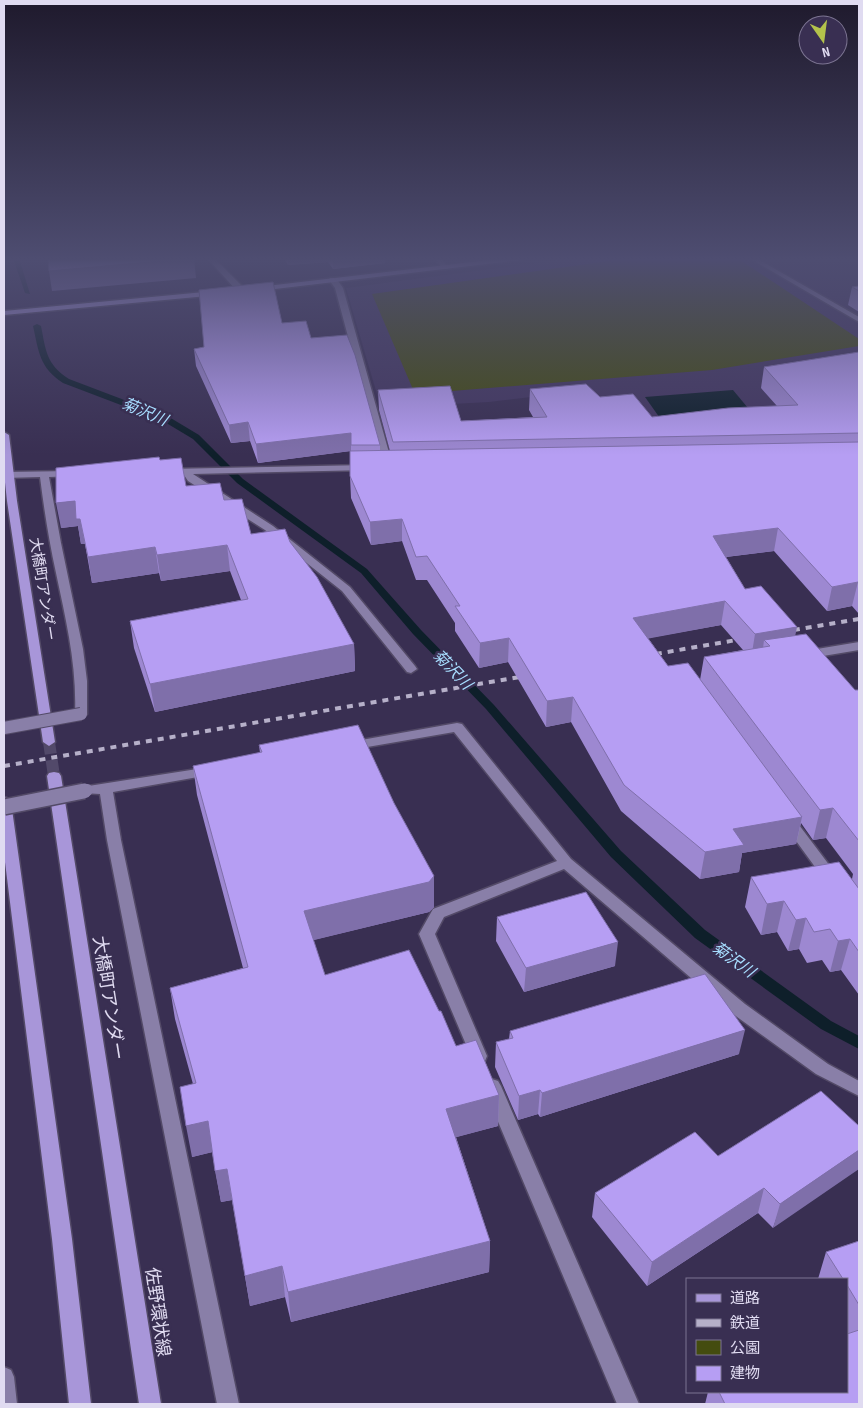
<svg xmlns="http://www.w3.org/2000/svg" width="863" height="1408" viewBox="0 0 863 1408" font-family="'Sofia Sans Condensed','Noto Sans JP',sans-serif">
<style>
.built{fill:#433760}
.green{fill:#444c0f}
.water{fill:#0e1f2a}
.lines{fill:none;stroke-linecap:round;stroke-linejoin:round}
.stream{fill:#0e1f2a;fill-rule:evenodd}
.major-tunnel{stroke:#52496a;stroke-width:12;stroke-dasharray:12 6;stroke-linecap:butt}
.minor-casing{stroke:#534a67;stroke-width:3}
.major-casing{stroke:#534a67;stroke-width:3}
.minor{fill:#897fa8;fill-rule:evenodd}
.major{fill:#a896d9;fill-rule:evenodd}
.rail{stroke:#b6b0c9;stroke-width:4;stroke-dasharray:6 6;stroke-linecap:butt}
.minor-bridge-far1-casing{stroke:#534a67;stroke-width:14;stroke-linecap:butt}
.minor-bridge-casing{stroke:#534a67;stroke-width:18;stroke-linecap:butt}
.minor-bridge-far1{stroke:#897fa8;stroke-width:12}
.minor-bridge{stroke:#897fa8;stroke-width:15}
.wall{fill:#9d88d1;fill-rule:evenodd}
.shaded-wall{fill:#7f6faa}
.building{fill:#b69ef3;stroke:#7f6faa}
.labels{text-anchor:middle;stroke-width:5;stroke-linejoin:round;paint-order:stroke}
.street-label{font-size:15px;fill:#e0dbf1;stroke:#392f52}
.water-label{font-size:16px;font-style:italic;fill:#a7ddff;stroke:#392f52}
.near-street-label{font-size:18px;fill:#e0dbf1;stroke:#392f52}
</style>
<rect width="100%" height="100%" fill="#392f52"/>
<path class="built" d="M574,258H859V409L637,432L574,392L489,402L381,408L346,288Z"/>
<path class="green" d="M631,258H737L859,339V346L712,370L415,394L372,294Z"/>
<path class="water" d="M733,390L753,414L662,421L645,397Z"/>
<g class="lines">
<path class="stream" d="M13,258H19L30,294L25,293Z
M37,324L41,326C46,351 46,364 69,379L169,417L199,435L243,479L367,569L421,630L494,705L621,851L705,930L831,1021L859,1036V1049L821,1029L695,938L611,857L486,709L413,634L361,573L237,483L193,439L163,421L63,383C39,367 39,352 33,326Z"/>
<path class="major-tunnel" d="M49,742L54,776"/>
<defs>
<path id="minor" d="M207,258H214L244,288V292H238Z
M434,258H440L449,268L447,269H443Z
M749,258H756L859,317V322Z
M330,278H336L343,288L393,467L391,469H385L383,467L335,288L329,280Z
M367,465L370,466V470L193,474L273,526L350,587L415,666L417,669L411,673L407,672L342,591L265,530L188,481L184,475H167L162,472L167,469Z
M72,471L77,474L75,476L49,477L61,543L83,649L87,681V714L81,718L75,714C77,666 66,620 56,573C49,541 44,509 40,477L4,478V472Z
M859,642V650L805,659L799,655L805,651Z
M457,723L462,724L571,859L745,1004L828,1064L859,1081V1096L816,1074L733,1014L564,869L444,917L435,934L487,1056L485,1061L479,1063L473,1061L419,934L433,909L557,861L454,732L350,750L343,746L350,742Z
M210,767L217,771L215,774L113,792L121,840L239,1404H217L107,840L100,794L82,793L80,790L82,787Z
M788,815L793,817L836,874L838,878L836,882L831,883L826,882L783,823L781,820L783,817Z
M492,1079L498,1081L501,1086L639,1404H617L483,1086L486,1081Z
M4,1367L11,1370L14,1377L17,1404H4Z"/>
<path id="major" d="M506,258H524L521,260L258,291L254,289L258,287Z
M215,291L219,293L218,295L4,315V311Z
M4,432L9,435L17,501L55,742L49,746L43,742L7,501L4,473Z
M54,772L59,773L61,776L161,1404H139L47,776L49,773Z
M4,797L9,799L11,802L72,1239L91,1404H69L52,1239L4,854Z"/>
</defs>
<use href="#minor" class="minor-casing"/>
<use href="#major" class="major-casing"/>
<use href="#minor" class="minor"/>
<use href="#major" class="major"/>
<path class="rail" d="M782,632L859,619
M644,656L748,638
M4,766L531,675"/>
<defs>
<path id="minor-bridge-far1" d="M4,728L81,714
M78,792L87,790"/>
<path id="minor-bridge" d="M4,807L84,791"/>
</defs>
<use href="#minor-bridge-far1" class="minor-bridge-far1-casing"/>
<use href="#minor-bridge" class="minor-bridge-casing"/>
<use href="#minor-bridge-far1" class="minor-bridge-far1"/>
<use href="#minor-bridge" class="minor-bridge"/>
</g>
<path class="wall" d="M284,258H385V263L333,269L328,262L288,265Z
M859,286V312L848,305L852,287Z
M282,323L311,338L380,445V451H390L379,410L378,390L461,421L533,417L529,410L530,389L600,397L652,417L777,406L761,388L764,367L859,352V614L852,606L827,611L774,551L726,557L745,589L855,690H859V995L841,970L830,972L822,960L807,963L799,949L788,951L777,932L761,935L745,907L751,877L852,879L853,874L826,838L813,840L801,823L796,844L742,853L739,872L700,879L621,811L571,722L546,727L508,662L479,668L455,631V623L427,580H416L402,541L371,545L351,498L350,476V451L258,463L250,441L231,443L196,366L194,349L204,347ZM721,625L743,650L704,657L700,680L668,666L648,638Z
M160,460L186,486L224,500L251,534L290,542L354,644L355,671L155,712L134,648L130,621L241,600L230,571L161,581L159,573L92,583L85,544H81L78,526L61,528Z
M259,745L434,907L429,912L313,940L325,975L456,1046L499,1095L498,1126L456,1137L490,1241L489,1272L291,1322L285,1297L250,1306L232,1200L221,1202L212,1152L192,1157L193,1084L175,1019L170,988L243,968L197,795L193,766L260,753Z
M497,917L615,966L524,992L496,941Z
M510,1031L739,1054L540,1117L538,1114L518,1120L495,1067L496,1042L509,1039Z
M821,1091L773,1228L758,1213L647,1286L592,1217L595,1193L718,1156Z
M859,1241V1404H705L708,1392H847L848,1334L847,1332V1279H818L826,1252Z"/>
<path class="shaded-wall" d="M194,258L196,278L52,291L49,271Z
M288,258H328V262L288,265Z
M333,258H385V263L333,269Z
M248,422L250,441L231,443L229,425Z
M351,433V451L258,463L256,444Z
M75,501L80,519L85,544H81L78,526L61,528L56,503Z
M402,519V541L371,545L370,522Z
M778,528L774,551L709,559L713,536Z
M227,545L230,571L161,581L157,555Z
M155,547L159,573L92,583L88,557Z
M858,582L852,606L827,611L832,587Z
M725,601L721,625L630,642L633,618Z
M797,627L792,652L764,640L762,657L751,659L755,634Z
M509,638L508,662L479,668L480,643Z
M354,644L355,671L155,712L150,684Z
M573,697L571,722L546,727L547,701Z
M833,808L826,838L813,840L820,810Z
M802,817L796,844L742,853L739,872L700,879L705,852L733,829Z
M434,876V907L429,912L306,942L304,911Z
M784,901L777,932L761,935L767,904Z
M806,918L799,949L788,951L796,920Z
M850,939L841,970L830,972L838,941Z
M618,942L615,966L524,992L526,968Z
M745,1030L739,1054L540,1117L542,1093Z
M540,1090L538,1114L518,1120L519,1096Z
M499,1095L498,1126L446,1140V1109Z
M208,1121L213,1152L192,1157L186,1126Z
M859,1150V1169L773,1228L780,1204Z
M227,1169L232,1200L221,1202L215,1171Z
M764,1188L758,1213L647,1286L652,1262Z
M490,1241L489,1272L291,1322L288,1292Z
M282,1266L285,1297L250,1306L245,1276Z"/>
<path class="building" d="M48,258H194L49,271Z
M273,282L282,323L306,321L311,338L347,335L355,355L380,445H351V433L256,444L248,422L229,425L194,349L204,347L199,290Z
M859,286V291L852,287Z
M859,352V433L393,442L378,390L450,386L461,421L547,417L530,389L586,384L600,397L633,394L652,417L728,408L798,405L764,367Z
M859,442V584L858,582L832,587L778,528L713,536L745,589L761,586L797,627L755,634L725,601L633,618L668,666L688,663L802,817L733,829L744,845L705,852L624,785L573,697L547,701L509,638L480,643L455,606H460L427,556L416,557L402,519L370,522L350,476V451Z
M159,457L160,460L181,458L186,486L220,483L224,500L242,499L251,534L285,529L290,542L317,577L354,644L150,684L130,621L248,599L227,545L157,555L155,547L88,557L80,519H76L75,501L56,503V468Z
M806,634L855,690H859V841L833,808L820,810L704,657L770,646L764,640Z
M358,725L394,803L434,876L429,882L304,911L325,975L409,950L439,1011H441L456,1046L476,1040L499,1095L446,1109L490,1241L288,1292L282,1266L245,1276L227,1169L215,1171L208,1121L186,1126L180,1087L196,1083L170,988L248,967L193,766L262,752L259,745Z
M839,862L859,889V952L850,939L838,941L830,929L814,932L806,918L796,920L784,901L767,904L751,877Z
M586,892L618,942L526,968L497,917Z
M705,974L745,1030L542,1093L540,1090L519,1096L496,1042L513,1038L510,1031Z
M821,1091L859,1126V1150L780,1204L764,1188L652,1262L595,1193L695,1132L718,1156Z
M859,1241V1305L847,1285V1279H843L826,1252Z
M859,1330V1404H725L719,1392H847V1334Z"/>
<linearGradient id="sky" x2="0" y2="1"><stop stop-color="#1f1a2d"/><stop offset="0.57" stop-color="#4e4d71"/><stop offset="1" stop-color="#4e4d71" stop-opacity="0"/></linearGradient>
<rect width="863" height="455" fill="url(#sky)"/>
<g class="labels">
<g class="street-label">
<text transform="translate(43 589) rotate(81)" y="5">大橋町アンダー</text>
</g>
<g class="water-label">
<text transform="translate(145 411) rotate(23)" y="6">菊沢川</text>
<text transform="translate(453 669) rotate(46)" y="6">菊沢川</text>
<text transform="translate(734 959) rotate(36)" y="6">菊沢川</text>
</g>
<g class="near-street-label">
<text transform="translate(109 998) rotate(81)" y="6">大橋町アンダー</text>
<text transform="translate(158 1312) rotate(82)" y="6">佐野環状線</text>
</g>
</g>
<rect width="863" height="1408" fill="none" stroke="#e0dbf1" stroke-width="10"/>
<rect x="686" y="1278" width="162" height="115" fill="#392f52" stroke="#7c7492"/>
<rect x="696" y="1294" width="25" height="8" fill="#a896d9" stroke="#7c7492"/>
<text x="730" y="1303" font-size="15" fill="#e0dbf1">道路</text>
<rect x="696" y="1319" width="25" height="8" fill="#b6b0c9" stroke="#7c7492"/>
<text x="730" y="1328" font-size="15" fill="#e0dbf1">鉄道</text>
<rect x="696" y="1340" width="25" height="15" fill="#444c0f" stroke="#7c7492"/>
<text x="730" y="1353" font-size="15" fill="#e0dbf1">公園</text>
<rect x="696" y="1366" width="25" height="15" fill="#b69ef3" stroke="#7c7492"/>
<text x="730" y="1378" font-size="15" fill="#e0dbf1">建物</text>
<g transform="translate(823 40) rotate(166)"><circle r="24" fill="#392f52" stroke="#7c7492"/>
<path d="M0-4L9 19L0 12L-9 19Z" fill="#b3c24b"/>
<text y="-8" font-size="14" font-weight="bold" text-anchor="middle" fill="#e0dbf1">N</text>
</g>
</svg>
